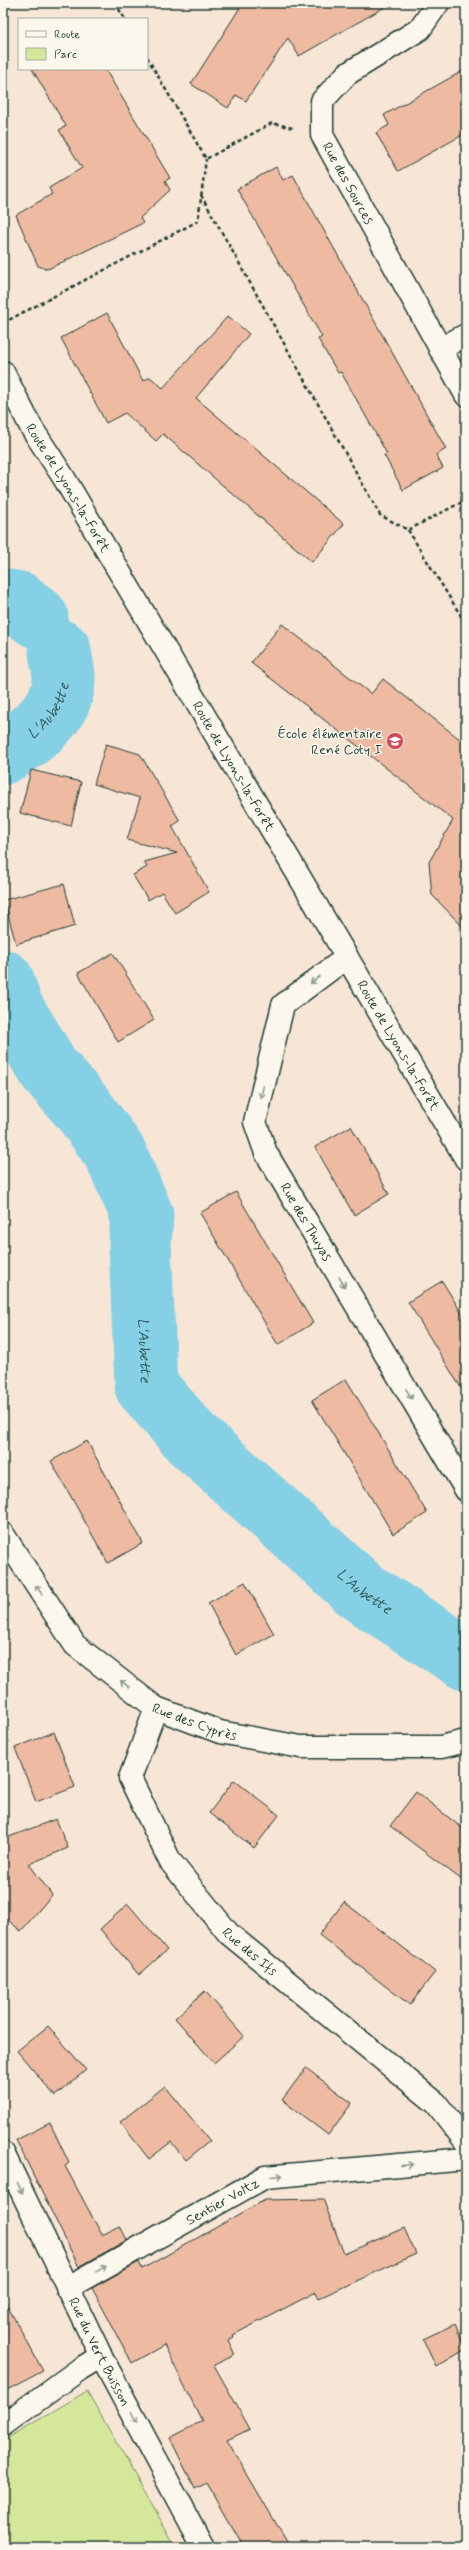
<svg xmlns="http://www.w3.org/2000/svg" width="469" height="2550" viewBox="0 0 469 2550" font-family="Mynerve,sans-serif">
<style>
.green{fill:#d4e79b;stroke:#7a9268}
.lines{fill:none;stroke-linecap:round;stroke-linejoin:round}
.river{stroke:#85d0e5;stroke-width:63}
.building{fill:#efbaa2;stroke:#1f3d34}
.street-casing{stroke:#1f3d34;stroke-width:25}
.secondary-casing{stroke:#1f3d34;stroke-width:25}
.path{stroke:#1f3d34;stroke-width:2.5;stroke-dasharray:4 3;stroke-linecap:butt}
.street{stroke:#fbf7ec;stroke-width:22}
.secondary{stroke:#fbf7ec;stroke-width:22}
.oneway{stroke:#8d9a90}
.labels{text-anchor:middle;stroke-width:3;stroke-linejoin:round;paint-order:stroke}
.street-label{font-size:14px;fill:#1f3d34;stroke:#fbf7ec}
.poi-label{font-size:14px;fill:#1f3d34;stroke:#fbf7ec;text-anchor:end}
.water-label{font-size:15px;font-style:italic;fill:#335a57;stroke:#fbf7ec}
</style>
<rect width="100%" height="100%" fill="#f7e5d6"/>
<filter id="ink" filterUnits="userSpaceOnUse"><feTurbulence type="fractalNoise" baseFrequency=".025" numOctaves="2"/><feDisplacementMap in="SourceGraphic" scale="8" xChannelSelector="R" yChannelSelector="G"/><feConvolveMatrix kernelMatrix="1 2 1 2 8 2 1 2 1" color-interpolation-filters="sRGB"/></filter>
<g filter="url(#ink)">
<path class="green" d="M87,2391L176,2547H3V2441Z"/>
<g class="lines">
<g class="river">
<path d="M3,600L19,603L37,617"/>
<path id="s1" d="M3,753C30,737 63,714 64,679C64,670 61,660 60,651"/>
<path id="s2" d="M3,981L11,1006L49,1069L85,1111L115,1153L142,1215L140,1244L146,1386L191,1438L361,1591L466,1659"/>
</g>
</g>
<path class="building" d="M243,3H392L299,56L288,38L246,101L236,95L228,108L191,84Z
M32,69H105L170,178L165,181L170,190L140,218L143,223L48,269L38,266L16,215L52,194L49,188L82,168L59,130L66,126Z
M466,69V133L398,171L376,133L389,125L384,115Z
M276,167L283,180L293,175L446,449L436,455L443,468L403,490L384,455L387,454L341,372L338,373L318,339L322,337L237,189Z
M107,313L143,381L150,377L163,388L228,316L249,334L196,398L344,524L312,562L163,434L156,441L125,413L106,423L61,338Z
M282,624L371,694L383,679L466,744V930L432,895L429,862L453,820L251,663Z
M106,744L140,754L180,821L172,826L209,892L175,913L162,892L148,900L133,875L147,867L144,862L177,853L127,840L140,798L94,784Z
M31,770L81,782L71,826L20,813Z
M64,884L75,926L16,944L4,900Z
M113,953L154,1020L118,1042L78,973Z
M351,1126L389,1194L354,1215L315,1147Z
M236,1192L313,1323L278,1345L200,1213Z
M442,1281L466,1320V1396L408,1302Z
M346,1379L427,1513L393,1534L312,1400Z
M87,1441L143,1543L108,1563L51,1461Z
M245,1582L274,1634L236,1655L208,1603Z
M54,1732L75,1787L36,1802L15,1748Z
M234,1780L279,1815L254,1848L209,1813Z
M416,1792L466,1831V1883L390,1826Z
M56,1819L68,1848L29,1864L52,1895L21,1931L3,1916V1829L9,1837Z
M344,1902L435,1972L410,2005L319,1935Z
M128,1904L167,1950L139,1975L100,1929Z
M205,1991L244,2036L214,2063L175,2018Z
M48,2026L86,2070L55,2096L17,2051Z
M306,2068L352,2103L328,2135L282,2100Z
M165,2086L210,2141L186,2160L171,2142L149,2159L120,2122Z
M50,2123L69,2163L65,2166L102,2235L120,2226L127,2240L79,2267L16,2140Z
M323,2199L344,2254L404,2228L416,2254L319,2298L316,2292L233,2335L234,2337L228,2340L235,2355L214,2365L250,2429L227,2440L290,2547H244L207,2483L195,2489L170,2438L202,2421L164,2345L132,2363L92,2288L139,2262L142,2269L265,2200Z
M3,2298L43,2371L3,2392Z
M455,2324L466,2349L436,2367L423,2339Z"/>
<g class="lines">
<defs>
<g id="street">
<path id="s3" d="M438,3L420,29L347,74L322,101V135L466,395"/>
<path d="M440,349L466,335"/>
<path id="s4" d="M347,957L283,1005L255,1122L266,1153L466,1490"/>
<path id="s5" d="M3,1534L75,1645L156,1708L220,1732L301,1747H441L466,1741"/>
<path id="s6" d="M156,1708L130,1778L170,1861L229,1934L436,2103L466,2142"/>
<path id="s7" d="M3,2153L101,2356L203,2547"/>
<path id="s8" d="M67,2288L265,2177L466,2159"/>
<path d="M3,2425L80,2369L101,2356"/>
</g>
<g id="secondary">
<path id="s9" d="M3,372L31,427L64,478L466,1159"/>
</g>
</defs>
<use href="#street" class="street-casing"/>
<use href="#secondary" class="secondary-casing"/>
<path class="path" d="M115,3L125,19
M147,57L206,159L272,123L293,128
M201,195L380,515L408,530L466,500
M3,323L198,221L206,159
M408,530L466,624"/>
<use href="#street" class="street"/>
<use href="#secondary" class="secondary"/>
</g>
<defs><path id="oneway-shaft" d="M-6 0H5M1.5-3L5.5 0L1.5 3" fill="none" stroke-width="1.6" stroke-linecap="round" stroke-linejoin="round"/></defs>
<g class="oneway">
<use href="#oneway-shaft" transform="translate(315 980) rotate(142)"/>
<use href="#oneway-shaft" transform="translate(262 1092) rotate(103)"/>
<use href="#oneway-shaft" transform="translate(342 1282) rotate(59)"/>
<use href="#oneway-shaft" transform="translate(409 1394) rotate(59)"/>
<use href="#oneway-shaft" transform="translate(39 1590) rotate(-123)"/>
<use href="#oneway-shaft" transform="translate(125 1684) rotate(-143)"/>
<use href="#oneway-shaft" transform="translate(407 2165) rotate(-5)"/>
<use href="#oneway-shaft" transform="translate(277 2176) rotate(-5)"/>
<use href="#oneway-shaft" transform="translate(20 2188) rotate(65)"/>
<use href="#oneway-shaft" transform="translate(101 2269) rotate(-29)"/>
<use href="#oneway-shaft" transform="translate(134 2417) rotate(62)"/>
</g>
</g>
<defs>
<symbol id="school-disc" viewBox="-11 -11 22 22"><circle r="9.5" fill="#d1495b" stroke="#fbf7ec"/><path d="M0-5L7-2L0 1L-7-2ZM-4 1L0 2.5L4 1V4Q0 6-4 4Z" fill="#fff"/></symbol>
</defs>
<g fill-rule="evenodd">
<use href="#school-disc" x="385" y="731" width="20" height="20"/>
</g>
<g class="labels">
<g class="street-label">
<text dy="5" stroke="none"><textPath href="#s3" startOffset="243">Rue des Sources</textPath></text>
<text dy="5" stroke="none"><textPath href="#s9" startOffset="133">Route de Lyons-la-Forêt</textPath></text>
<text dy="5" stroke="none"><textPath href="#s9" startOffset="457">Route de Lyons-la-Forêt</textPath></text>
<text dy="5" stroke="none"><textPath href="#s9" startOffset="781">Route de Lyons-la-Forêt</textPath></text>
<text dy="5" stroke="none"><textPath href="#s4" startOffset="313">Rue des Thuyas</textPath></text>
<text dy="5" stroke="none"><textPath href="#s5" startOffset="276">Rue des Cyprès</textPath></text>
<text dy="5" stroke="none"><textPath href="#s6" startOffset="288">Rue des Ifs</textPath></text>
<text dy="5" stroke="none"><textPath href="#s8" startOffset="178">Sentier Voltz</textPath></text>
<text dy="5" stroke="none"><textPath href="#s7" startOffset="221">Rue du Vert Buisson</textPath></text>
</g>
<g class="poi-label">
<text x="382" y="738">École élémentaire<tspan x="382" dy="16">René Coty I</tspan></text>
</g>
<g class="water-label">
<text dy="5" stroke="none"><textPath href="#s1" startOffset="64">L'Aubette</textPath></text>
<text dy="5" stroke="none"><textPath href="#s2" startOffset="410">L'Aubette</textPath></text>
<text dy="5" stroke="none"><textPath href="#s2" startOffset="746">L'Aubette</textPath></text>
</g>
</g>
<rect width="469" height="2550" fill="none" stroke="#fbf7ec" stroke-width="16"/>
<rect x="8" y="8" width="453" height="2534" fill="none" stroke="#1f3d34" stroke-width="1.5" filter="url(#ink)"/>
<rect x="18" y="18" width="130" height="52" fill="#fbf7ec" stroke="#a3ada2"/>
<rect x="26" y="31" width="20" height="6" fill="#fbf7ec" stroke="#a3ada2"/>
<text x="54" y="38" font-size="12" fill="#1f3d34">Route</text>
<rect x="26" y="48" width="20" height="12" fill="#d4e79b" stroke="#a3ada2"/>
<text x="54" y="58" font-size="12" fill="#1f3d34">Parc</text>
</svg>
